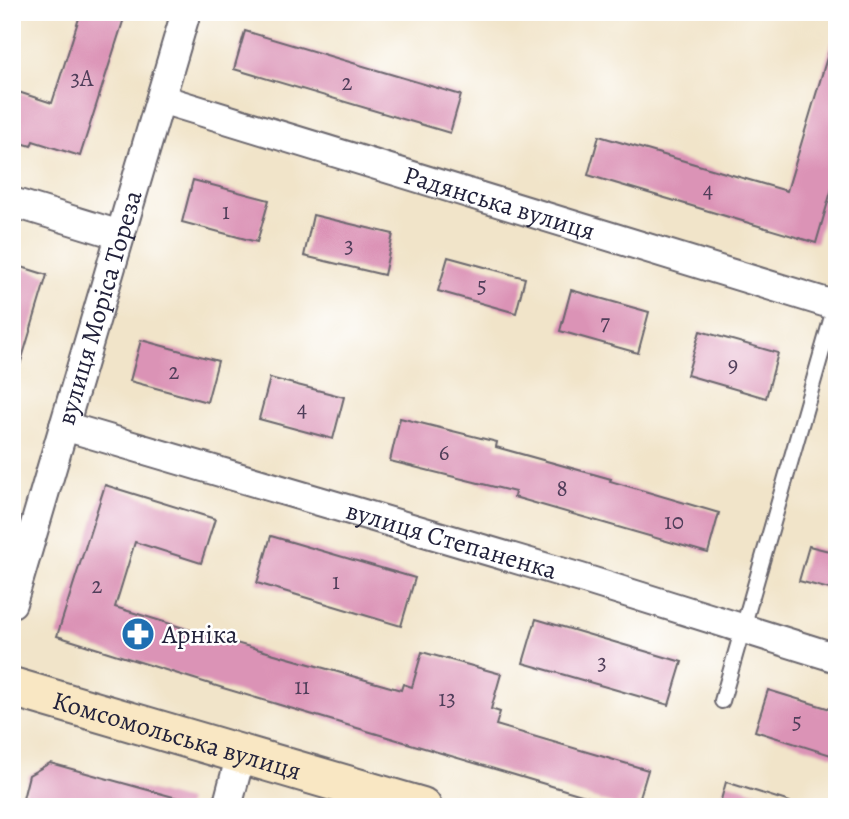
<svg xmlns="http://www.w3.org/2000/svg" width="849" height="819" viewBox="0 0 849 819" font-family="Alegreya,serif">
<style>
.building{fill:#db93b6}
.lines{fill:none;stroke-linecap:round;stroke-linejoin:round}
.lane-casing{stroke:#6a666d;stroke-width:18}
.street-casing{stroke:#6a666d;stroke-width:32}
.secondary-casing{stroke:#6a666d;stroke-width:42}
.lane{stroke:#fff;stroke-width:14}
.street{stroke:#fff;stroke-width:28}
.secondary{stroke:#f9e7c3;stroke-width:38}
.labels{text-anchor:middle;stroke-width:5;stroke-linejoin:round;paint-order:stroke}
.number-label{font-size:23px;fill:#503e5a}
.street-label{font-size:26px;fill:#22223b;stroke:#fff}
.poi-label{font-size:26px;fill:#22223b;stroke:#fff;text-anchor:start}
</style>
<rect width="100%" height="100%" fill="#fff"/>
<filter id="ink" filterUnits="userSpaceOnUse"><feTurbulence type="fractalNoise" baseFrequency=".0143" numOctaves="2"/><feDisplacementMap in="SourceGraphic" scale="14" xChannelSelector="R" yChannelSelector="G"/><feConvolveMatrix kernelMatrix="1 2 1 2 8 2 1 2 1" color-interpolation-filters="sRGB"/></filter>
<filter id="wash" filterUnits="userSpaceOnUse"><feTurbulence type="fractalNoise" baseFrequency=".00686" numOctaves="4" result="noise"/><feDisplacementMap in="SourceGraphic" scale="28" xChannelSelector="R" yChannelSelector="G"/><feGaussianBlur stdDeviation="1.57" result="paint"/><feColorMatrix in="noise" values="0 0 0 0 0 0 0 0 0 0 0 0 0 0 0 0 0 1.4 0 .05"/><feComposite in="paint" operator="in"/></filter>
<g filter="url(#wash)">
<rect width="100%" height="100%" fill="#f1e4c9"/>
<g id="blocks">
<path class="building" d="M81,12H126L80,156L33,141L31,146L12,140V90L52,103Z
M245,31L461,95L450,133L234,69Z
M832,41L837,42V171L816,243L588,175L599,136L787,191Z
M193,180L269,200L257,242L182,222Z
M313,215L393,234L384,275L304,256Z
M448,257L525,278L516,313L438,291Z
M12,264L47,275L17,375H12Z
M571,290L649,312L638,353L560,331Z
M700,331L778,353L766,398L687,375Z
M141,340L218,361L207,402L130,381Z
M270,378L344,397L333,439L259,419Z
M400,418L497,442L496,447L611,479L610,481L719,513L708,553L514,497L515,492L390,461Z
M105,485L215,519L201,563L135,542L115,607L236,644V643L401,690L403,684L412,687L422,652L501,674L491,709L500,712L496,725L648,770L637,807H622L223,688L57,636Z
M271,536L415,578L401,626L257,583Z
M809,546L837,553V591L799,581Z
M536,619L682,662L669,705L523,663Z
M768,690L837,711V757L755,731Z
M50,763L188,801L187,807H21L29,775Z
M726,782L790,802V807H719Z"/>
</g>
</g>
<g filter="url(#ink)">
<use href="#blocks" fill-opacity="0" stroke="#6a666d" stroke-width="2"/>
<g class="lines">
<defs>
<path id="lane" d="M722,701L835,306"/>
<g id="street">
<path id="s1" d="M161,99L837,306"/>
<path d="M12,202L120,235"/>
<path id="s2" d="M64,426L581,578L837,658"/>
<path id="s3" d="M12,603L186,12"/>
<path d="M227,807L241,754"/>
</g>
<g id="secondary">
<path id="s4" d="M12,687L422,807"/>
</g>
</defs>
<use href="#lane" class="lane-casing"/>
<use href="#street" class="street-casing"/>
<use href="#secondary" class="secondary-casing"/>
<use href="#lane" class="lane"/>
<use href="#street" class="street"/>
<use href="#secondary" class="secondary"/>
</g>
</g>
<defs>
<symbol id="pharmacy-disc" viewBox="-11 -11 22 22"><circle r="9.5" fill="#1f6fb2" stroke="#fff"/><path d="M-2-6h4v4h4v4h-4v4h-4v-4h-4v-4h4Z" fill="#fff"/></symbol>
</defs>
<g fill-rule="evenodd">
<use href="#pharmacy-disc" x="119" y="615" width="38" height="38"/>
</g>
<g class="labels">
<g class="number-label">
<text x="82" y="86">3А</text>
<text x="347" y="90">2</text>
<text x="708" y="197">4</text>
<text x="226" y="219">1</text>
<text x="349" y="253">3</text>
<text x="482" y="293">5</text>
<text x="605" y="330">7</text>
<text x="733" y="372">9</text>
<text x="174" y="379">2</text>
<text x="302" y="416">4</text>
<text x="444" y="460">6</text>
<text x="562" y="496">8</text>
<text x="674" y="529">10</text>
<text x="336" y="589">1</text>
<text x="97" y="593">2</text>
<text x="602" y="670">3</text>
<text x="302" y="694">11</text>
<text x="447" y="706">13</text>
<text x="797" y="729">5</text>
</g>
<g class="street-label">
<text dy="9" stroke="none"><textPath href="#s1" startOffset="354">Радянська вулиця</textPath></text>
<text dy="9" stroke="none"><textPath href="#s3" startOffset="308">вулиця Моріса Тореза</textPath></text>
<text dy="9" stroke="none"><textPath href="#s2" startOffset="404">вулиця Степаненка</textPath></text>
<text dy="9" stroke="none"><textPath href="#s4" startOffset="172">Комсомольська вулиця</textPath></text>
</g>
<g class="poi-label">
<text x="162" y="643">Арніка</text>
</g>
</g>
<rect width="849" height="819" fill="none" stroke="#fff" stroke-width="42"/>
</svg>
